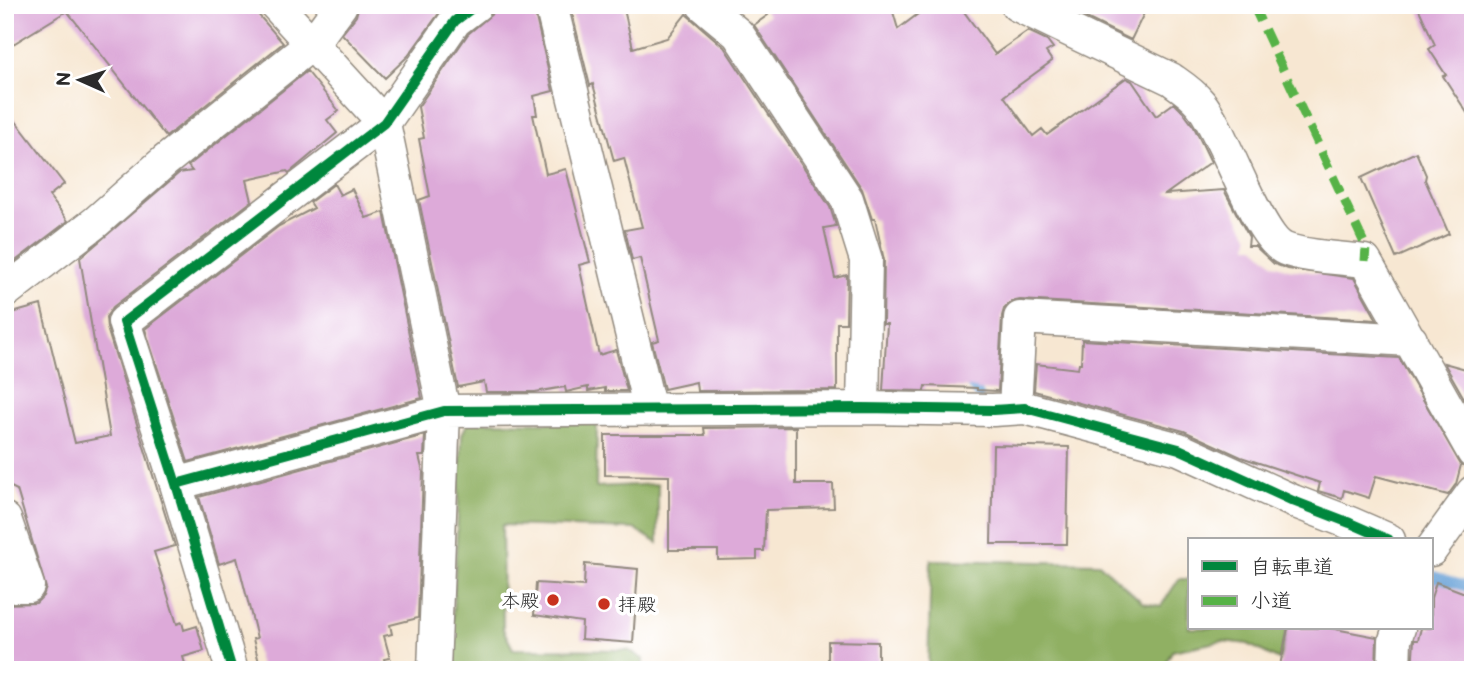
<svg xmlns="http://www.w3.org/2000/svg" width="1478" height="675" viewBox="0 0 1478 675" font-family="'Balsamiq Sans','Klee One',sans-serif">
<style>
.forest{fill:#90b063;stroke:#5e6e47;stroke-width:2}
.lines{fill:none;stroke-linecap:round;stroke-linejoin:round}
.stream{stroke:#68a1d7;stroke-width:10}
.building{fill:#ddaad9}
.street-casing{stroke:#91897e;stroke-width:35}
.street{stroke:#fff;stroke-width:32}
.quiet{stroke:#56b246;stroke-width:9;stroke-dasharray:18 9;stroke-linecap:butt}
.cycleway-casing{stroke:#fff;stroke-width:15}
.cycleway{stroke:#00873e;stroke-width:10}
.poi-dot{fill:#c8321e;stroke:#fff;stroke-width:2.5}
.labels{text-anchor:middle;stroke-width:7;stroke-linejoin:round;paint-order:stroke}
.poi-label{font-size:19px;fill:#2b2b2b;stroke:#fff;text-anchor:end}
</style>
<rect width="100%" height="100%" fill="#fff"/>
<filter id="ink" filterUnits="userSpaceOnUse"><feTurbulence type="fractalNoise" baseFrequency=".0143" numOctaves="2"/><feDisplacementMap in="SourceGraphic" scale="14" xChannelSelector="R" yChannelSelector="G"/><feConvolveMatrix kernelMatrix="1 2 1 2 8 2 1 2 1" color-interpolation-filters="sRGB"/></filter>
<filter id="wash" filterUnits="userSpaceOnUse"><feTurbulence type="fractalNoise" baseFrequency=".00686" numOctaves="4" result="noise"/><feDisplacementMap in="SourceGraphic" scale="28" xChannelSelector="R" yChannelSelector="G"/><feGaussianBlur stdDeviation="1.57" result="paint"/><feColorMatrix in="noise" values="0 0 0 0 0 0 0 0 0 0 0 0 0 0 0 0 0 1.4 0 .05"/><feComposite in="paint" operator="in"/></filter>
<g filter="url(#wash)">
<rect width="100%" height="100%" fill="#f7e7d2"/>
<path class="forest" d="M468,422L597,423L596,487L658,484V543L634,529L502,525L503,629L513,649L628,650L643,659V670H450L462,434Z
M931,560L1099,563L1143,603L1161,606L1179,579H1189V628H1288L1279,660L1248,644L1222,641L1172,651L1162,670H928Z"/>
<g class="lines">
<path class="stream" d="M964,376L979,395
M1433,579L1434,576L1473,589"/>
</g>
<g id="blocks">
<path class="building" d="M5,5H250L283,43L166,137L67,11L5,49Z
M359,5H445L408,56L385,78L342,34L356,16Z
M494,5H533L553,91L534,96L537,115H533L546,174L566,169L590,262L579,265L599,355L616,350L627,391H605V388L588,391V387L566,392L565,387L535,392H486L484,382L458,387L419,200L430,196L419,139L424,138L418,107L468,34L493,13Z
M570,5H623L633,48L667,38L686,14L724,47L830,207L836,226L824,228L835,278L847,275L846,323H837V390L697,391L696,382L664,389L652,342L659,340L640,258L632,260L625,230L642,227L635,201L624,158L614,161L593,84L590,86Z
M761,5H891L898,29L930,5H959L995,54L1028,31L1047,40L1053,48L1046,52L1052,61L1004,96L1033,136L1042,129L1047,135L1126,78L1132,81L1156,116L1174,103L1183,112L1194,127L1211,162L1166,194L1224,190L1249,237L1248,246H1255L1274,264L1288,269L1354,278L1377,320L1020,300L1011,302L1004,309L1002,316L998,391L977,390V388L925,386L924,391L883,390L887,324H883L884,260L875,219H872L862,189L754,25L768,15Z
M1060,5H1148L1131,40Z
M1417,5H1473V122L1443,76L1446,75L1429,49L1435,45Z
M307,71L339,111L327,120L337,133L289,173L287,171L247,180L252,201L113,307L106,317L107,328L175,546L154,552L177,624L182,622L184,630L197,626L204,651L183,657L187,670H5V604L36,603L43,596L46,588L17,490L5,484V315L41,305L75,443L110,436L80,258L179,173L192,171L188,166Z
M5,107L64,184L49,196L68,221L5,269Z
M1416,152L1426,175L1425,180L1449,234L1396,258L1361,178Z
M334,184L340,195L352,189L366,218L384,212L422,398L188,462L145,329L279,226L314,208L310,202Z
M1082,340L1399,358L1461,465L1456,484L1448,495L1376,476L1369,498L1344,490L1342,498L1318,491L1320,483L1241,457L1184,431L1034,391L1036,364L1078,369L1079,363H1081Z
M1444,363L1473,371V414Z
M796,427V484H833L834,508L766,510L764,551H757V559L718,560V550H669V476L605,475V435H705L704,428Z
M425,435L424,456H419L423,472L418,618L390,625L392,634L384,636L390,658L384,659L387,670H261L253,639L257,638L237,558L219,564L199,497Z
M993,445L1069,447L1067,544H991Z
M585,564L638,569L633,643L581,639L582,622L534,615L536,583L584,586Z
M1436,582L1473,596V670H1412L1414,640H1418L1421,628H1431V598Z
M1288,628H1330L1377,637L1376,670H1279Z
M828,641L878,642V670H828Z"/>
</g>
</g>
<g filter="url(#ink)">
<use href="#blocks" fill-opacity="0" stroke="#91897e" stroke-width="2"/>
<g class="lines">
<defs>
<path id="street" d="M276,5L384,123L444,411L434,670
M551,5L650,410
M703,5L738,34L847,199L866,260L863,408
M1017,5L1171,79C1181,86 1192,93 1200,103C1225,133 1257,238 1285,249C1305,257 1343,258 1365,261L1473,452
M5,292L96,222L165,161L313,43L341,5
M1015,408L1020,318L1411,340
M176,484L444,411L863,408L993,410L1025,408L1179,449L1293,501L1350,523L1389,540
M5,519L28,586H5
M1431,550L1473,492
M232,670L176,484L124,322L384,123L455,21L476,5
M1394,670L1395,640L1399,628"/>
</defs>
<use href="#street" class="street-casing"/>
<use href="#street" class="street"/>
<path class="quiet" d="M1253,5L1366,247L1365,261"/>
<defs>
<path id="cycleway" d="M176,484L444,411L863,408L993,410L1025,408L1179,449L1293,501L1350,523L1389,540
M232,670L176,484L124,322L384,123L455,21L476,5"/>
</defs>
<use href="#cycleway" class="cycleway-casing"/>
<use href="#cycleway" class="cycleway"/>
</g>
</g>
<g class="poi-dot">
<circle cx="553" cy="600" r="7"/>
<circle cx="604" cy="604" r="7"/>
</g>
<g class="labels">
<g class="poi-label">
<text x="539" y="607">本殿</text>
<text x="618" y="611" text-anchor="start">拝殿</text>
</g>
</g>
<rect width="1478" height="675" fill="none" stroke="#fff" stroke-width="28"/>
<rect x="1188" y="538" width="245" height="91" fill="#ffffff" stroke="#aaaaaa" stroke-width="2"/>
<rect x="1202" y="561" width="35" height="10" fill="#00873e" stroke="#aaaaaa" stroke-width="2"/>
<text x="1250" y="574" font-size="21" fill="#2b2b2b">自転車道</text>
<rect x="1202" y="596" width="35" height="10" fill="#56b246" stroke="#aaaaaa" stroke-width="2"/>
<text x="1250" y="608" font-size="21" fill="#2b2b2b">小道</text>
<g transform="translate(80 80) rotate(273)" stroke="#ffffff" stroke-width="5" paint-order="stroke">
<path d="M0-5L12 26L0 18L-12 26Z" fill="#2b2b2b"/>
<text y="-10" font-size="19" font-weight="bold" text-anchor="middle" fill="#2b2b2b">N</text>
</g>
</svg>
